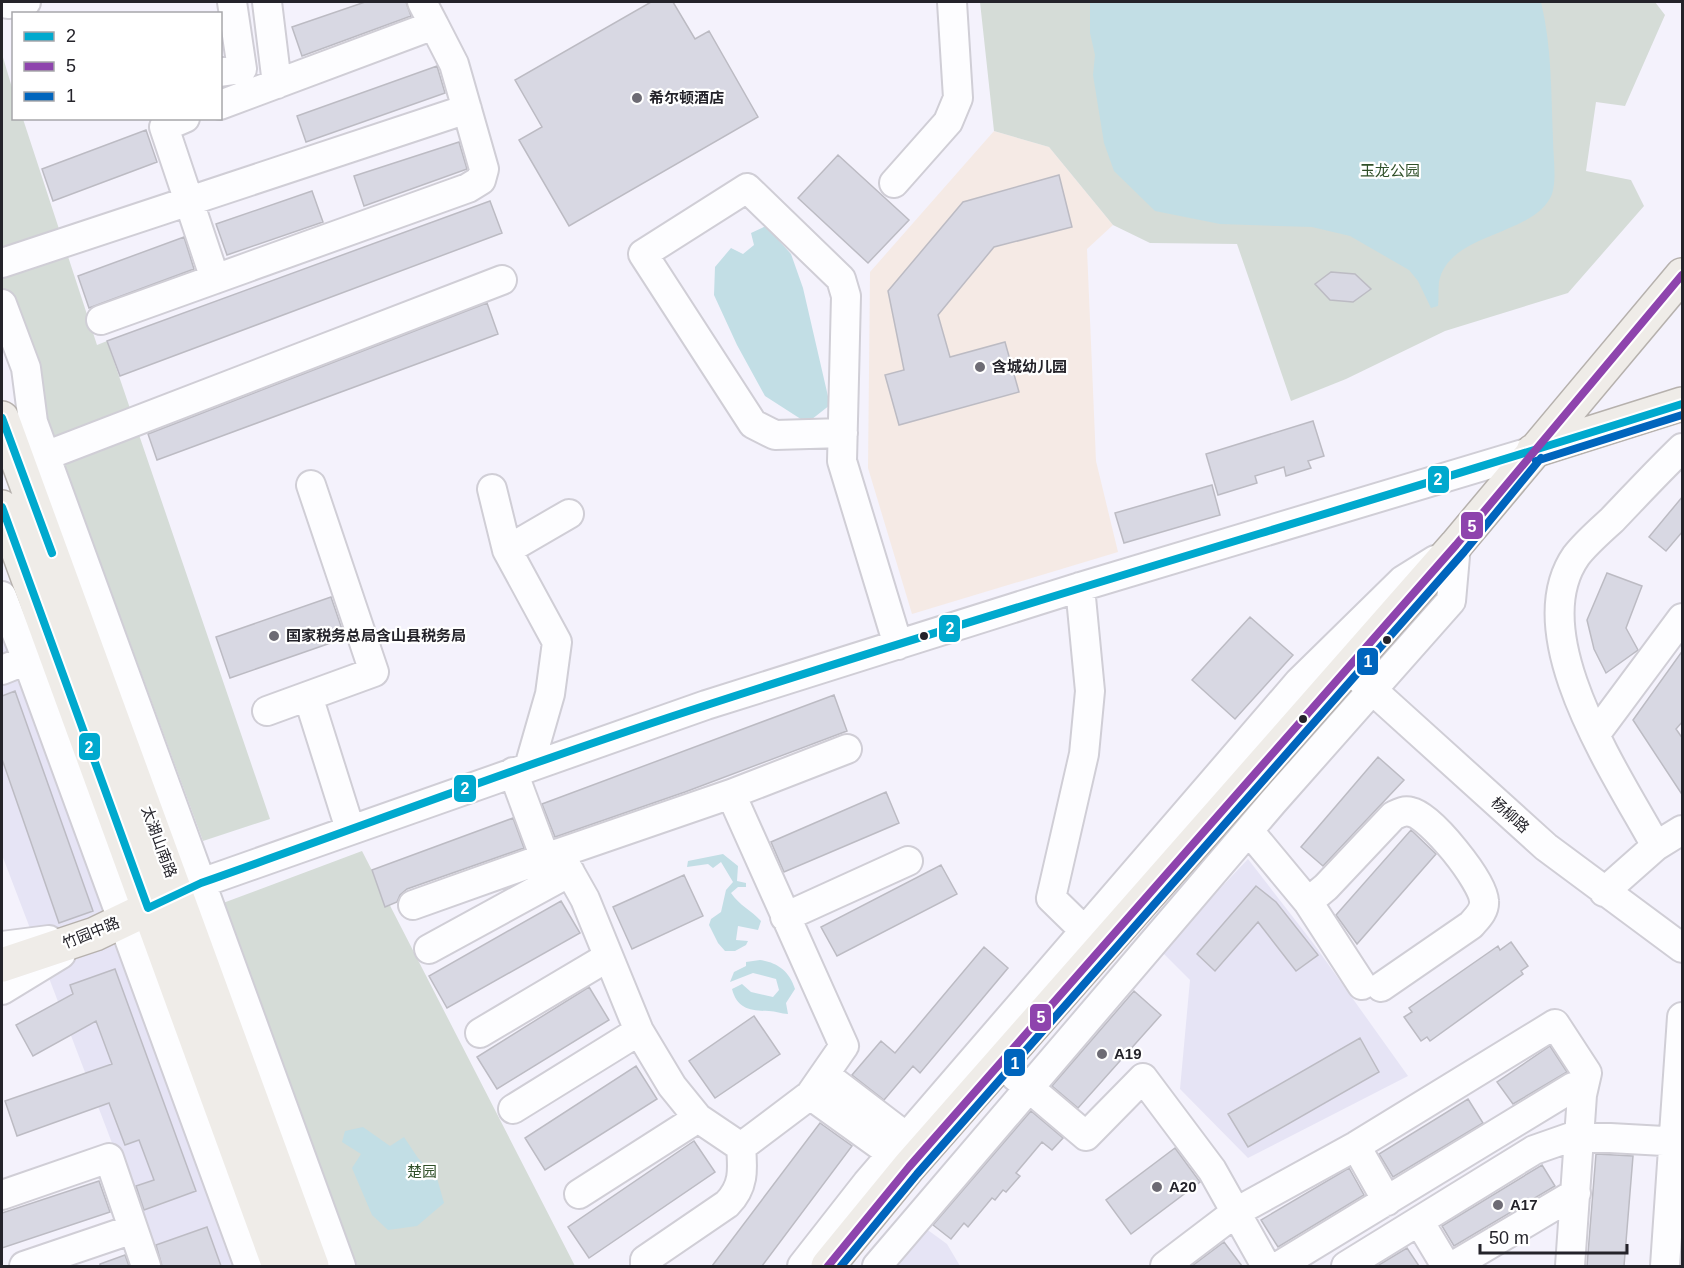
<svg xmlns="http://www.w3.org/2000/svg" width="1684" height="1268" viewBox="0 0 1684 1268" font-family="Arial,'Noto Sans SC',sans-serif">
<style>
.built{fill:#e6e4f5}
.education{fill:#f5eae5}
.green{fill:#d5dcd7}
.water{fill:#c2dee5}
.building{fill:#d8d8e3;stroke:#bcbbc3;stroke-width:1.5}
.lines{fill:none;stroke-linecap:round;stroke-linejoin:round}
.minor-casing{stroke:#d0ced6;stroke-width:32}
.major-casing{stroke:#b6b1ad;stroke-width:36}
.minor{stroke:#fdfdff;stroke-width:28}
.major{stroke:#efece8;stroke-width:33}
.bus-1-casing{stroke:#fff;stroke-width:12}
.bus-2-casing{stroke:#fff;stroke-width:12}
.bus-3-casing{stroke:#fff;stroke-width:12}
.bus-1{stroke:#00a9ce;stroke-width:8}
.bus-2{stroke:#8e44ad;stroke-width:8}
.bus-3{stroke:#0065bd;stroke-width:8}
.poi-dot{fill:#6d6b74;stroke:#fff;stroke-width:2}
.bus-dot{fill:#24232a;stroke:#fff;stroke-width:2}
.labels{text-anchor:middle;stroke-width:4.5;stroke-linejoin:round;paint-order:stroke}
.poi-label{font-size:15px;font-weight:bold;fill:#24232a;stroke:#fff;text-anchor:start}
.park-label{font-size:15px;fill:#305029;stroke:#fff}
.street-label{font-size:15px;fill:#24232a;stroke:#fff}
.line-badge{stroke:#fff;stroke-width:2}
.badge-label{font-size:16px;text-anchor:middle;font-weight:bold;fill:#fff}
</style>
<rect width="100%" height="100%" fill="#f4f2fc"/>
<path class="built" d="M2,624L240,1266H159L2,855Z
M1248,859L1313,943L1408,1076L1248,1158L1180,1089L1190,980L1161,951Z
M925,1228L947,1244L960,1266H896Z"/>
<path class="education" d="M994,131L1049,147L1113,225L1087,249L1096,461L1118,552L912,614L868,468L870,272Z"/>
<path class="green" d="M980,2H1655L1665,15L1625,106L1596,102L1586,171L1631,180L1644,206L1568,293L1445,331L1346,379L1291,401L1237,244L1150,243L1113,225L1049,147L994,131Z
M2,54L13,91L14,118L23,119L97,345L107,341L270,819L203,841L2,295Z
M362,851L575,1266H357L223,903Z"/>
<path class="water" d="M1090,2H1541C1552,47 1551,93 1553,139C1553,156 1557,178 1552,194C1536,236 1448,232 1439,282C1438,290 1439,298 1438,306L1431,308L1418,281L1409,270L1350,236L1312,227L1220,224L1155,211L1114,171L1104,143L1093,75L1095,55L1090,33Z
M766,226L791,254L803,288L830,405L807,423L765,396L737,345L714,295L715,267L731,248L743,254L754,245L751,233Z
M723,854L738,866L737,881L746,883V887H738L731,893C740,906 751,910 761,921L758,930L738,926L736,940L748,941L746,945L735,951H725L718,943L709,925L711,919L721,912L726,890L733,882L721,862L713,868L708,864L687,867L688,861Z
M760,960C778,963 789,971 795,989L786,1003L788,1014C781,1014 776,1011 769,1011C751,1011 737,1009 732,989L742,984L751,992L773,997L779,990L776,979L753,973L730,982L734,972L746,966V962Z
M363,1127L390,1146L404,1137L418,1158L437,1178L444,1203L417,1226L388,1230L372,1215L352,1168L361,1154L342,1142L345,1131Z"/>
<path class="building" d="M365,2H406L411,16L302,56L292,27Z
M651,2H673L695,39L709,31L758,117L569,226L519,140L542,127L515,80Z
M437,66L445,93L306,142L297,116Z
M146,130L157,162L53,201L42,169Z
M459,142L467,169L364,206L354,176Z
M838,155L909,220L868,263L798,198Z
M1059,175L1072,227L994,247L938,315L950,357L1005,342L1019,392L899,425L885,375L904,370L888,291L963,202Z
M312,191L323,222L227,255L216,224Z
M490,201L502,233L120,376L107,341Z
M184,237L194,269L89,308L78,276Z
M1331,272L1355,274L1371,289L1353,302L1330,300L1315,284Z
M487,303L498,334L157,460L148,434Z
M1313,421L1324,456L1308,461L1311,468L1286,476L1284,467L1255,476L1257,483L1218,495L1206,454Z
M1212,485L1220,515L1124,543L1115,513Z
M1683,496V531L1666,551L1649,537Z
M1607,573L1642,586L1626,628L1638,650L1606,673L1594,649L1587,620Z
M331,597L345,638L230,678L216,637Z
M1250,617L1293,655L1235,719L1192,680Z
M1683,650V721L1676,729L1683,739V796L1633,720Z
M15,691L93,911L59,923L2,759V696Z
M834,695L847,731L685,792L555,837L542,804Z
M1378,757L1404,780L1323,866L1301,847Z
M886,792L899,823L784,872L771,842Z
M513,818L524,848L407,889L400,895L397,902L385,907L372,870Z
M1411,830L1436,854L1357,944L1336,915Z
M941,865L957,894L837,956L821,927Z
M684,875L703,916L632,949L613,907Z
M1256,886L1276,902L1318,955L1296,971L1258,922L1215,971L1197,954Z
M561,901L580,933L447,1008L429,976Z
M1511,942L1528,966L1521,971L1523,974L1430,1041L1427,1037L1421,1041L1404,1017L1412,1012L1409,1008L1498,946L1500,950Z
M984,947L1008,968L920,1073L913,1066L884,1100L852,1075L881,1041L895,1053Z
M115,969L196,1191L144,1210L136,1186L154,1180L139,1140L125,1145L109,1103L17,1136L5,1101L112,1064L96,1021L33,1056L16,1025L73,994L70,985Z
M589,987L609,1020L497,1089L477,1057Z
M1134,991L1161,1015L1078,1108L1052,1086Z
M754,1016L780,1054L715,1098L689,1061Z
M1360,1038L1379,1072L1248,1147L1228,1114Z
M1550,1046L1567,1072L1513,1104L1497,1082Z
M636,1066L657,1099L545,1170L525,1138Z
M1468,1099L1483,1123L1393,1177L1379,1154Z
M1031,1111L1063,1138L1052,1150L1042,1142L1016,1173L1020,1176L1006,1192L1003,1190L995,1200L992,1198L968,1227L964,1223L951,1239L933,1225Z
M820,1123L852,1146L762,1266H712Z
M694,1141L715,1172L589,1258L568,1227Z
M1175,1148L1200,1182L1131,1234L1106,1200Z
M1596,1154L1633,1156L1624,1266H1587Z
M1542,1165L1555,1186L1454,1246L1442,1226Z
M1349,1168L1364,1195L1278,1247L1261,1220Z
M99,1181L110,1212L2,1248V1213Z
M207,1227L221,1266H162L156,1245Z
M1224,1242L1242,1266H1192Z
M1407,1248L1419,1266H1377Z
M125,1255L129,1266H100V1264Z"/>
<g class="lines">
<defs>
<path id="minor" d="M267,2L277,84
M422,2L434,25
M8,4L26,2
M220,72L242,69L232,2
M185,118L164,127L215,279
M894,183L948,122L958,98L952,2
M2,263L467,109
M2,304L26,368L33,422L341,1266
M101,320L468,188L481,180L484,169L454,64L434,25L220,105
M843,433L775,435L753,424L643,254L747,188L841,279L846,296L842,461L898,645
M27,463L502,280
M492,489L507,550L557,642L550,694L529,767
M507,550L569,514
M1080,587L1090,691L1084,754L1051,898L1097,943
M2,596L27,660L249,1266
M2,670L44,653
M1358,677L1546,847L1682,948
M308,696L350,829
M267,711L374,672L311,485
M1595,735L1682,618
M513,772L545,858L731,794L844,1046L810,1095L741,1147L698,1118L672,1086L639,1031L585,899L559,853
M731,794L847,749
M1249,831L1308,902L1362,985
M1656,846L1682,830
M1604,892L1656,846C1618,776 1521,635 1576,556C1586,543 1600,531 1612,520C1635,496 1658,471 1682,448
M178,894L201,883L706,705L1080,587L1533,451
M1308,902L1326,887L1393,816C1399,813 1404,810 1411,812C1431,816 1483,881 1484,901C1485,911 1477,918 1471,925L1381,987
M413,905L545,858
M785,917L908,861
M2,946L49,940
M429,949L570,872
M2,990L61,954
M480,1033L608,957
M825,1075L922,1149
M1015,1076L1086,1136L1143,1078L1212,1170L1266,1266
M810,1095L906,1164
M513,1109L639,1031
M1356,1146L1387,1201
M579,1194L698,1118
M2,1195L109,1158L146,1266
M1419,1221L1446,1266
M24,1266L133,1229
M645,1266V1260L727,1204C744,1187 743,1170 741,1147
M802,1266L867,1183L1299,682L1403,580L1435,560
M877,1266L1273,802L1451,601L1456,545
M1165,1266L1236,1212L1356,1146L1555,1024L1587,1073L1582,1095
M1279,1266L1573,1087L1582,1095L1570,1266
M1346,1266L1534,1150L1574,1136L1682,1142
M1453,1266L1576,1193
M1665,1266L1682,1017"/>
<path id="major" d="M2,418L312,1266
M1533,451L1682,404
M2,507L279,1266
M2,965L95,934L168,899
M828,1266L909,1167L1456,545L1682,275"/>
</defs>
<use href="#minor" class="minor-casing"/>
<use href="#major" class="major-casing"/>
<use href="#minor" class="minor"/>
<use href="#major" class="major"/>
<defs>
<path id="bus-1" d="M2,418L52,553
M2,507L148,908L201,883C371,823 539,759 710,704C1033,599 1359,506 1682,404"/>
<path id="bus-2" d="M828,1266L909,1167L1456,545L1682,275"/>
<path id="bus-3" d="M1536,461L1682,415
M841,1266L917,1174L1464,552L1541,458"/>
</defs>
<use href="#bus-1" class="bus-1-casing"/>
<use href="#bus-2" class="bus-2-casing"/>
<use href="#bus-3" class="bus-3-casing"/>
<use href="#bus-1" class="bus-1"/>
<use href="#bus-2" class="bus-2"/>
<use href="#bus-3" class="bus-3"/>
</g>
<g class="poi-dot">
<circle cx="637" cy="98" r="6"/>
<circle cx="980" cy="367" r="6"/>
<circle cx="274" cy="636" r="6"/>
<circle cx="1102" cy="1054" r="6"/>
<circle cx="1157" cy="1187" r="6"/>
<circle cx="1498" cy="1205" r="6"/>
</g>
<g class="bus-dot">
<circle cx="924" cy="636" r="5"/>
<circle cx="1387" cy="640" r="5"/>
<circle cx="1303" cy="719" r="5"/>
</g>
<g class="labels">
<g class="poi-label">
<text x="649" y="103">希尔顿酒店</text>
<text x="992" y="372">含城幼儿园</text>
<text x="286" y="641">国家税务总局含山县税务局</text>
<text x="1114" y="1059">A19</text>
<text x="1169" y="1192">A20</text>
<text x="1510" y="1210">A17</text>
</g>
<g class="park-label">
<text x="1390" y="176">玉龙公园</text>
<text x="422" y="1177">楚园</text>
</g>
<g class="street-label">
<text transform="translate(1510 815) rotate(42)" y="5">杨柳路</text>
<text transform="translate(159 842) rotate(70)" y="5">太湖山南路</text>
<text transform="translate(91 933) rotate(-22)" y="5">竹园中路</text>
</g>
</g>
<g class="line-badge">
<rect x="1427" y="465" width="23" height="29" rx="6" fill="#00a9ce"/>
<rect x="1460" y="511" width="24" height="29" rx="6" fill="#8e44ad"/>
<rect x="938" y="614" width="23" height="29" rx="6" fill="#00a9ce"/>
<rect x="1356" y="647" width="23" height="29" rx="6" fill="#0065bd"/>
<rect x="78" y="732" width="23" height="29" rx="6" fill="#00a9ce"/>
<rect x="453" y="774" width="24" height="29" rx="6" fill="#00a9ce"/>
<rect x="1029" y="1003" width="23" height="29" rx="6" fill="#8e44ad"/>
<rect x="1003" y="1048" width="23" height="29" rx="6" fill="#0065bd"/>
</g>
<g class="badge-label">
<text x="1438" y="485">2</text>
<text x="1472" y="532">5</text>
<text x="950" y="634">2</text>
<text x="1368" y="667">1</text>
<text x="89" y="753">2</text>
<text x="465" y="794">2</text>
<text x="1041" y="1023">5</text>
<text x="1015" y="1069">1</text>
</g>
<rect width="1684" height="1268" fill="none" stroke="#24232a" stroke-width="6"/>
<rect x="12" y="12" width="210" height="108" fill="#ffffff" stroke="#a7a7aa" stroke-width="1.5"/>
<rect x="24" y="32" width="30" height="9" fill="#00a9ce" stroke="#a7a7aa" stroke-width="1.5"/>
<text x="66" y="42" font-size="18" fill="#24232a">2</text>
<rect x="24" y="62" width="30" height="9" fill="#8e44ad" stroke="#a7a7aa" stroke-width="1.5"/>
<text x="66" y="72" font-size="18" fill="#24232a">5</text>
<rect x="24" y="92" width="30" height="9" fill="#0065bd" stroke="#a7a7aa" stroke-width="1.5"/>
<text x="66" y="102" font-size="18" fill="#24232a">1</text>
<path d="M1480 1244v9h147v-9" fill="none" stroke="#24232a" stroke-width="3"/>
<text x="1489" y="1244" font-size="18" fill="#24232a" stroke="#ffffff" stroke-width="4.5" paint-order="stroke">50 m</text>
</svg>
